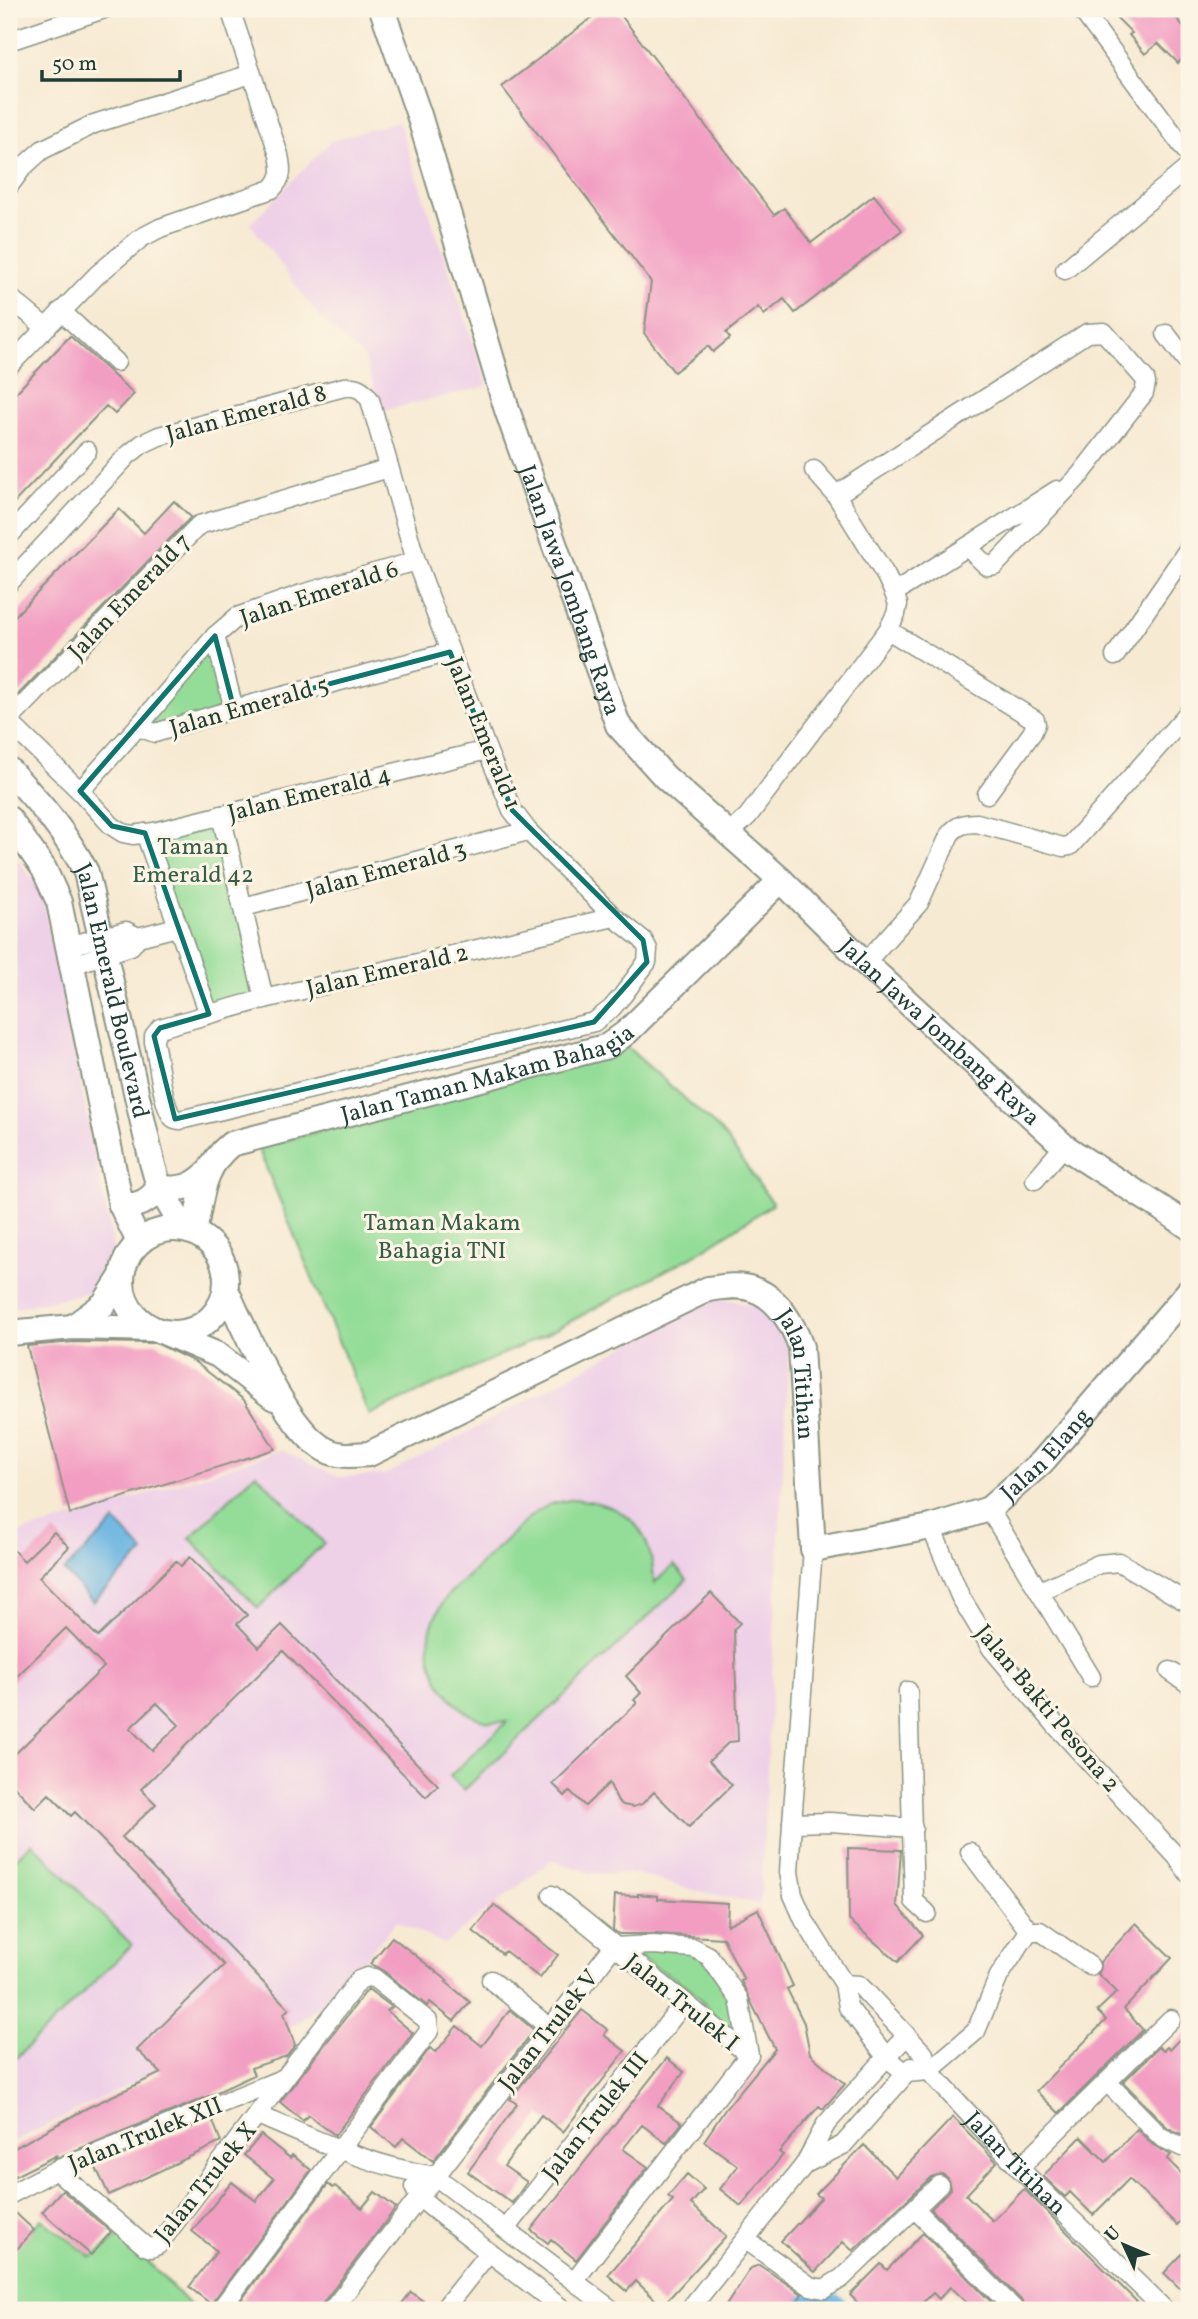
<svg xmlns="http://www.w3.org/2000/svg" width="1198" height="2319" viewBox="0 0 1198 2319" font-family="Vollkorn,serif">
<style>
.built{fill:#eed0e7}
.green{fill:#94dd98;stroke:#5a8d66;stroke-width:2}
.water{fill:#67b4e1;stroke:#43788a;stroke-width:2}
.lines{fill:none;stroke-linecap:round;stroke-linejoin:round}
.river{stroke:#67b4e1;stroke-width:33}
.building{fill:#f29ec2;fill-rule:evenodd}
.street-casing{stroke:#8b9484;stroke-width:21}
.secondary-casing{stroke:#8b9484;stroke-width:28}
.street{stroke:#fff;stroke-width:18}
.secondary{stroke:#fff;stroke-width:24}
.marked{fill:none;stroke:#0f766e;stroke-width:5;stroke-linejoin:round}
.labels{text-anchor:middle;stroke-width:6;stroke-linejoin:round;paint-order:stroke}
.street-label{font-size:24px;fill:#1f3d34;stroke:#fcf5e5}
.park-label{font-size:24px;fill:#365d48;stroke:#fcf5e5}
</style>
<rect width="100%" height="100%" fill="#fcf5e5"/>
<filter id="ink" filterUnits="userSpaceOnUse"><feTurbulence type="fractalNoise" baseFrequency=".0143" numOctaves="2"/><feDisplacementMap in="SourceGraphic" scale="14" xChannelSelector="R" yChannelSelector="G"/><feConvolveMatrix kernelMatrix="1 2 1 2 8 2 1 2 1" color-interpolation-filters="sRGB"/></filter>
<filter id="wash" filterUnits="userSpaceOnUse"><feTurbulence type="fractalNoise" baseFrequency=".00686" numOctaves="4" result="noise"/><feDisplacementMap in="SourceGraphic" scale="28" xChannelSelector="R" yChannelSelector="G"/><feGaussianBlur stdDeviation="1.57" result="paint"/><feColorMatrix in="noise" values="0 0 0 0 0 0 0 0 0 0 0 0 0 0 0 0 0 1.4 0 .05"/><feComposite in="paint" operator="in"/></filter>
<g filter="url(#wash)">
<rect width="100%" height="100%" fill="#f7ead3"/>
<path class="built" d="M398,121L488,386L382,411L364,357L322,320L250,224L331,141Z
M9,848L42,892L115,1255L102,1290L9,1309Z
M711,1299L732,1300L757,1307L781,1328L789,1352L760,1904L690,1889L635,1874L591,1873L552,1860L444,1944L397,1921L349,1976L319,2006L295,2024L207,2052L146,2076L9,2144V1535L50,1525L281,1450L338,1477L384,1475L454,1440Z"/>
<path class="green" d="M215,636L234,709L155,733L141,723Z
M221,815L264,999L209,1014L145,833Z
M627,1047L721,1131L773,1204L693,1256L545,1335L369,1415L258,1148Z
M256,1473L324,1543L258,1608L190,1538Z
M574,1499C628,1504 652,1528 654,1583L674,1565L687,1580L464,1790L450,1776L507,1722C500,1721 491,1723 485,1721C449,1709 422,1667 431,1629C434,1617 441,1605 448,1595L532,1515L550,1504Z
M32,1843L132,1945L9,2065V1865Z
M619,1945L697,1950L739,2003L749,2055L690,1988Z
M41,2219L92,2257L122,2234L194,2310H9V2255Z"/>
<path class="water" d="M115,1521L144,1552L93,1602L64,1571Z"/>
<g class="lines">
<path class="river" d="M810,2310H832"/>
</g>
<g id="blocks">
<path class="building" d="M603,9H616L774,215L784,208L811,243L874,195L902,230L795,313L784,299L764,315L758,307L726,333L730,338L713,352L708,346L674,372L644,333L651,282L502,87Z
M1108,9H1169L1189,33V52L1178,63L1158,43L1145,54L1129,35L1132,33Z
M70,336L134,394L115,414L106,406L9,508V400Z
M174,501L191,517L9,704V622L119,509L144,533Z
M74,1342L156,1343L195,1362L244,1400L275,1449L70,1514L27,1346Z
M54,1532L69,1547L39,1577L98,1637L176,1561L181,1566L190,1557L247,1615L237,1624L259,1647L282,1625L438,1785L426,1797L283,1651L141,1789L156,1804L122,1837L289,2009L284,2013L295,2045L287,2056L251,2068L254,2075L202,2099L54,2159L57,2155L9,2179V2151L87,2108L161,2073L137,2050L224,1965L75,1812L71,1816L49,1794L35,1808L9,1781V1760L104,1667L66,1628L9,1684V1546L24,1561ZM157,1703L179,1725L152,1751L130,1728Z
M711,1593L740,1623L734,1629L738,1741L729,1742L709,1761L732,1785L689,1827L654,1792L642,1804L633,1807L623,1805L618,1801L609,1783L585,1806L570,1791L565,1796L553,1784L637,1703L634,1700L641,1693L626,1676Z
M848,1848L901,1850L897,1905L923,1935L898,1962L849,1920Z
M638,1894L658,1896V1899L728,1903L727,1925L758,1909L793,1986L787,1989L804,2023L810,2054L845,2084L823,2109L819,2106L779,2152L783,2155L741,2206L720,2189L738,2166L704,2141L726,2108L775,2049L754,2008L741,1981L744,1980L723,1938L654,1934H619L613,1930L615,1895L638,1896Z
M494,1905L558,1955L540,1978L505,1951L502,1954L473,1931Z
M1136,1923L1172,1958L1124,2009L1143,2030L1059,2113L1036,2091L1106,2020L1097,2011L1117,1992L1098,1974L1101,1968L1100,1962Z
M392,1937L448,1981L446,1982L470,2002L454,2021L430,2002L427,2006L381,1969L370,1964Z
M368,1989L392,2007L387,2011L413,2033L335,2135L308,2115L303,2121L280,2102Z
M510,2010L534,2030L433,2161L403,2138L396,2147L371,2127L430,2048L435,2052L437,2051L457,2026L482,2046Z
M582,2010L608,2030L604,2035L625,2051L563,2132L541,2115L504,2166L527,2182L512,2203L468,2172L517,2104L510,2099Z
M1189,2029V2131L1181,2134L1168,2128L1123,2082L1159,2047L1163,2051L1167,2047L1170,2049Z
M667,2058L684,2072L658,2106L682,2123L666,2143L642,2125L623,2149L648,2167L576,2260L551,2239L548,2243L531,2230Z
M953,2117L997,2162L966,2195L993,2221L1024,2189L1145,2310H1026L1023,2302L931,2209L950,2189L948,2178L942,2174L931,2177L853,2251L843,2242L815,2272L781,2241L821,2198L816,2194L864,2145L896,2177Z
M212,2119L221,2142L109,2195L95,2166Z
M1137,2129L1153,2145L1171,2155L1167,2159L1189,2181V2212L1177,2225L1129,2179L1093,2215L1070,2192L1065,2197L1043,2176L1081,2137L1106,2162Z
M261,2135L290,2158L292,2155L311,2170L211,2304L189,2287L217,2251L192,2231L232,2182L256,2201L274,2179L244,2155Z
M687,2174L704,2189L691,2204L726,2236L662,2306L636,2281L627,2291L608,2275L673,2200L668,2196Z
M328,2184L333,2188L335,2186L362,2208L375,2192L396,2208L323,2303L321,2310H234Z
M62,2190L111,2232L91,2255L42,2212Z
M9,2207L34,2230L9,2258Z
M923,2233L999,2310H974L950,2287L939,2299L933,2293L915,2310H865L850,2295L881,2264L887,2270Z
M1189,2247V2297L1164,2273Z
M759,2265L802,2294L792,2310H723L751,2268Z
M411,2292L432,2308V2310H397Z"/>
</g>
</g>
<g filter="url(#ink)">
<use href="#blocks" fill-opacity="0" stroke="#8b9484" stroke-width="2"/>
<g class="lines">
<defs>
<g id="street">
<path d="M1081,9L1189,155"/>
<path d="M9,41L104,9"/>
<path d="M9,186L23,167L42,150L94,124L251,74"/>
<path d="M1065,270L1189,167"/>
<path d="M9,297L45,327"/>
<path d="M61,311L116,362"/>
<path d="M1166,334L1189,364"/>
<path d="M9,366L97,275L141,238L160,228L272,189C283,177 282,170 279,155L230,9"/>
<path d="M836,495L1087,333L1104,332L1145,379L1146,383L1144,393L1080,475L995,565L987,566L967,547"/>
<path d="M9,536L87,451"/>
<path d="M9,583L127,456L142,444L159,436L344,387C357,386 363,389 370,400L416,561L487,750L512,810L528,831L614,917L643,940L648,949L647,962L623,995L611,1009L594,1022L180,1120C175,1119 174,1120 171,1115C162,1101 158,1059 154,1042V1036L160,1028L264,999L614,917"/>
<path d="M894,593L1057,490"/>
<path d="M888,630L1035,720L1036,724L1032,733L987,794"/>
<path d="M215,636L234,709"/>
<path d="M1115,656L1189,548"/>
<path d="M9,720L199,525L389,468"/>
<path d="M9,722L80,791L112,826L123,833L133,835L154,832L487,750"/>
<path d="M141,723L144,729L155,733L234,709L450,652"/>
<path d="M80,791L141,723L215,636L237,617L302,594L416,561"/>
<path d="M221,815L264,999"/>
<path d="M145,833L209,1014"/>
<path d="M729,834L748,816L888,630L896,614L898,604L894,593L886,576L836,495L814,470"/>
<path d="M244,907L528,831"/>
<path d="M68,946L126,931L138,937"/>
<path d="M865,963L919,903L950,834C957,825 965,823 977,823L1063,847L1070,846L1189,712"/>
<path d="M72,965L131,946L138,937L177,927"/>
<path d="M1035,1180L1064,1146"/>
<path d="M989,1509L1091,1677"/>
<path d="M931,1527L960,1596L992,1649L1059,1729L1177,1857L1189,1874"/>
<path d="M813,1549L792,1823L789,1872L793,1895L804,1920L844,1984L848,2007L887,2058L906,2073L929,2071"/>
<path d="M1040,1591L1099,1564L1119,1562L1183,1600"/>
<path d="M1170,1671L1189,1684"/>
<path d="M908,1691L914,1901L927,1913"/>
<path d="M792,1823L830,1822L913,1828"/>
<path d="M970,1852L1029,1931"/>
<path d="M552,1895L749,2055"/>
<path d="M491,1980L550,2028"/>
<path id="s1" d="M844,1984L859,1985L864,1990L924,2054L929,2071L1019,2168L1165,2310"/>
<path d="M929,2071L976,2031L999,1976L1029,1931H1040L1090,1966"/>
<path d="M1107,2082L1161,2137L1182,2147L1189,2142"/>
<path d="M258,2115C316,2140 373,2167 435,2176L612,2310"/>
<path d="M805,2164L843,2145L912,2067"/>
<path d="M1019,2168L1171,2019"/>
<path d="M56,2170L145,2246L151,2248L158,2245L359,1980L367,1977L374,1978L428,2021L429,2031L220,2310"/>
<path d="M414,2187L419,2197L432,2208L564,2310"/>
<path d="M9,2195L56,2170L284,2078"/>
<path d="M915,2209L1015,2310"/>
<path d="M506,2229L684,2003"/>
<path d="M746,2240L810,2286L824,2289L842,2278L939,2185"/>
<path d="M574,2281L749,2055L739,1999L709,1956L694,1948L653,1945L613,1947"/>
<path d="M332,2310L613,1947"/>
<path d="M443,2310L489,2252"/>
<path d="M689,2310L805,2164L826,2124L906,2036"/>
</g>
<g id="secondary">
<path id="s2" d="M382,9L419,115L507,410L618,725L665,777L781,880L865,963L1064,1146C1105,1175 1149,1198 1189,1227"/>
<path id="s3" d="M9,770C38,801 67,834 86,872L152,1162L159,1187L184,1229"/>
<path d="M9,819L44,869L59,902L121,1205L139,1242"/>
<path d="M121,1205C138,1207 150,1201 159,1187C179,1191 192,1187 206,1174"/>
<circle cx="174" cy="1281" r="52"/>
<path id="s4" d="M194,1232C202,1197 201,1168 231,1144L608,1046L627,1032L781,880"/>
<path id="s5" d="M226,1290C246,1332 286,1430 326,1450C339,1457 354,1455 369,1454L708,1289C722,1287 739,1284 752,1289C777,1296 793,1324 801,1347L813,1549L931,1527L989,1509L1042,1462L1189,1291"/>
<path d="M73,1327L104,1304L122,1276"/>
<path d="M9,1333L73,1327L153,1329"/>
<path d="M168,1334L218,1355L274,1398"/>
</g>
</defs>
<use href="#street" class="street-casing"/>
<use href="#secondary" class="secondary-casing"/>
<use href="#street" class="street"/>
<use href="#secondary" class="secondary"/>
</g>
</g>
<path class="marked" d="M215,636L234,709L450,652L512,810L643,940L647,962L594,1022L175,1119L154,1036L160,1028L209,1014L145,833L112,826L80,791Z"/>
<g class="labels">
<g class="street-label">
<text transform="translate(246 413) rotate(-15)" y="8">Jalan Emerald 8</text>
<text dy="8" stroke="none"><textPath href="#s2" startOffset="611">Jalan Jawa Jombang Raya</textPath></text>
<text transform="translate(319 593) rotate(-18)" y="8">Jalan Emerald 6</text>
<text transform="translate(129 596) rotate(-46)" y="8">Jalan Emerald 7</text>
<text transform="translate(249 706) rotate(-16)" y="8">Jalan Emerald 5</text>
<text transform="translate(484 733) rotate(68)" y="8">Jalan Emerald 1</text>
<text transform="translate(309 793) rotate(-14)" y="8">Jalan Emerald 4</text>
<text transform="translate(386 869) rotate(-15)" y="8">Jalan Emerald 3</text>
<text transform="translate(387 970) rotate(-13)" y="8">Jalan Emerald 2</text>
<text dy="8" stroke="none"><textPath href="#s3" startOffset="250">Jalan Emerald Boulevard</textPath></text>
<text dy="8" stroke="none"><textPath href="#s2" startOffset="1199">Jalan Jawa Jombang Raya</textPath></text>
<text dy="8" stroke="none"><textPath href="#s4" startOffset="364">Jalan Taman Makam Bahagia</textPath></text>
<text dy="8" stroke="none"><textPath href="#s5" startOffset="761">Jalan Titihan</textPath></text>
<text dy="8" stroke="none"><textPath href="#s5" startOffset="1197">Jalan Elang</textPath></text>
<text transform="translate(1048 1708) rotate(50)" y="8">Jalan Bakti Pesona 2</text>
<text transform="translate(682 2002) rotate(39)" y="8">Jalan Trulek I</text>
<text transform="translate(548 2030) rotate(-52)" y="8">Jalan Trulek V</text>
<text transform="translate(595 2116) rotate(-52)" y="8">Jalan Trulek III</text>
<text transform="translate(145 2134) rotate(-22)" y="8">Jalan Trulek XII</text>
<text dy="8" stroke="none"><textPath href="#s1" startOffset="254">Jalan Titihan</textPath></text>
<text transform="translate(205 2182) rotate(-51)" y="8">Jalan Trulek X</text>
</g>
<g class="park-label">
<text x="193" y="854">Taman<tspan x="193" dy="28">Emerald 42</tspan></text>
<text x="442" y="1230">Taman Makam<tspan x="442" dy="28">Bahagia TNI</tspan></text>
</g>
</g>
<rect width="1198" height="2319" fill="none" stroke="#fcf5e5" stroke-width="35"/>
<g transform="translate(1124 2245) rotate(314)" stroke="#fcf5e5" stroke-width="5" paint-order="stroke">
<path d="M0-5L12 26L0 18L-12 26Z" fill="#1f3d34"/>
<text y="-10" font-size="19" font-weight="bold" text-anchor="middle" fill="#1f3d34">U</text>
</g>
<path d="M42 70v10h138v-10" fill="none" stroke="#1f3d34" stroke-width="3.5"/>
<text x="52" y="70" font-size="21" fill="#1f3d34" stroke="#fcf5e5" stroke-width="5" paint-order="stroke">50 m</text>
</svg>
